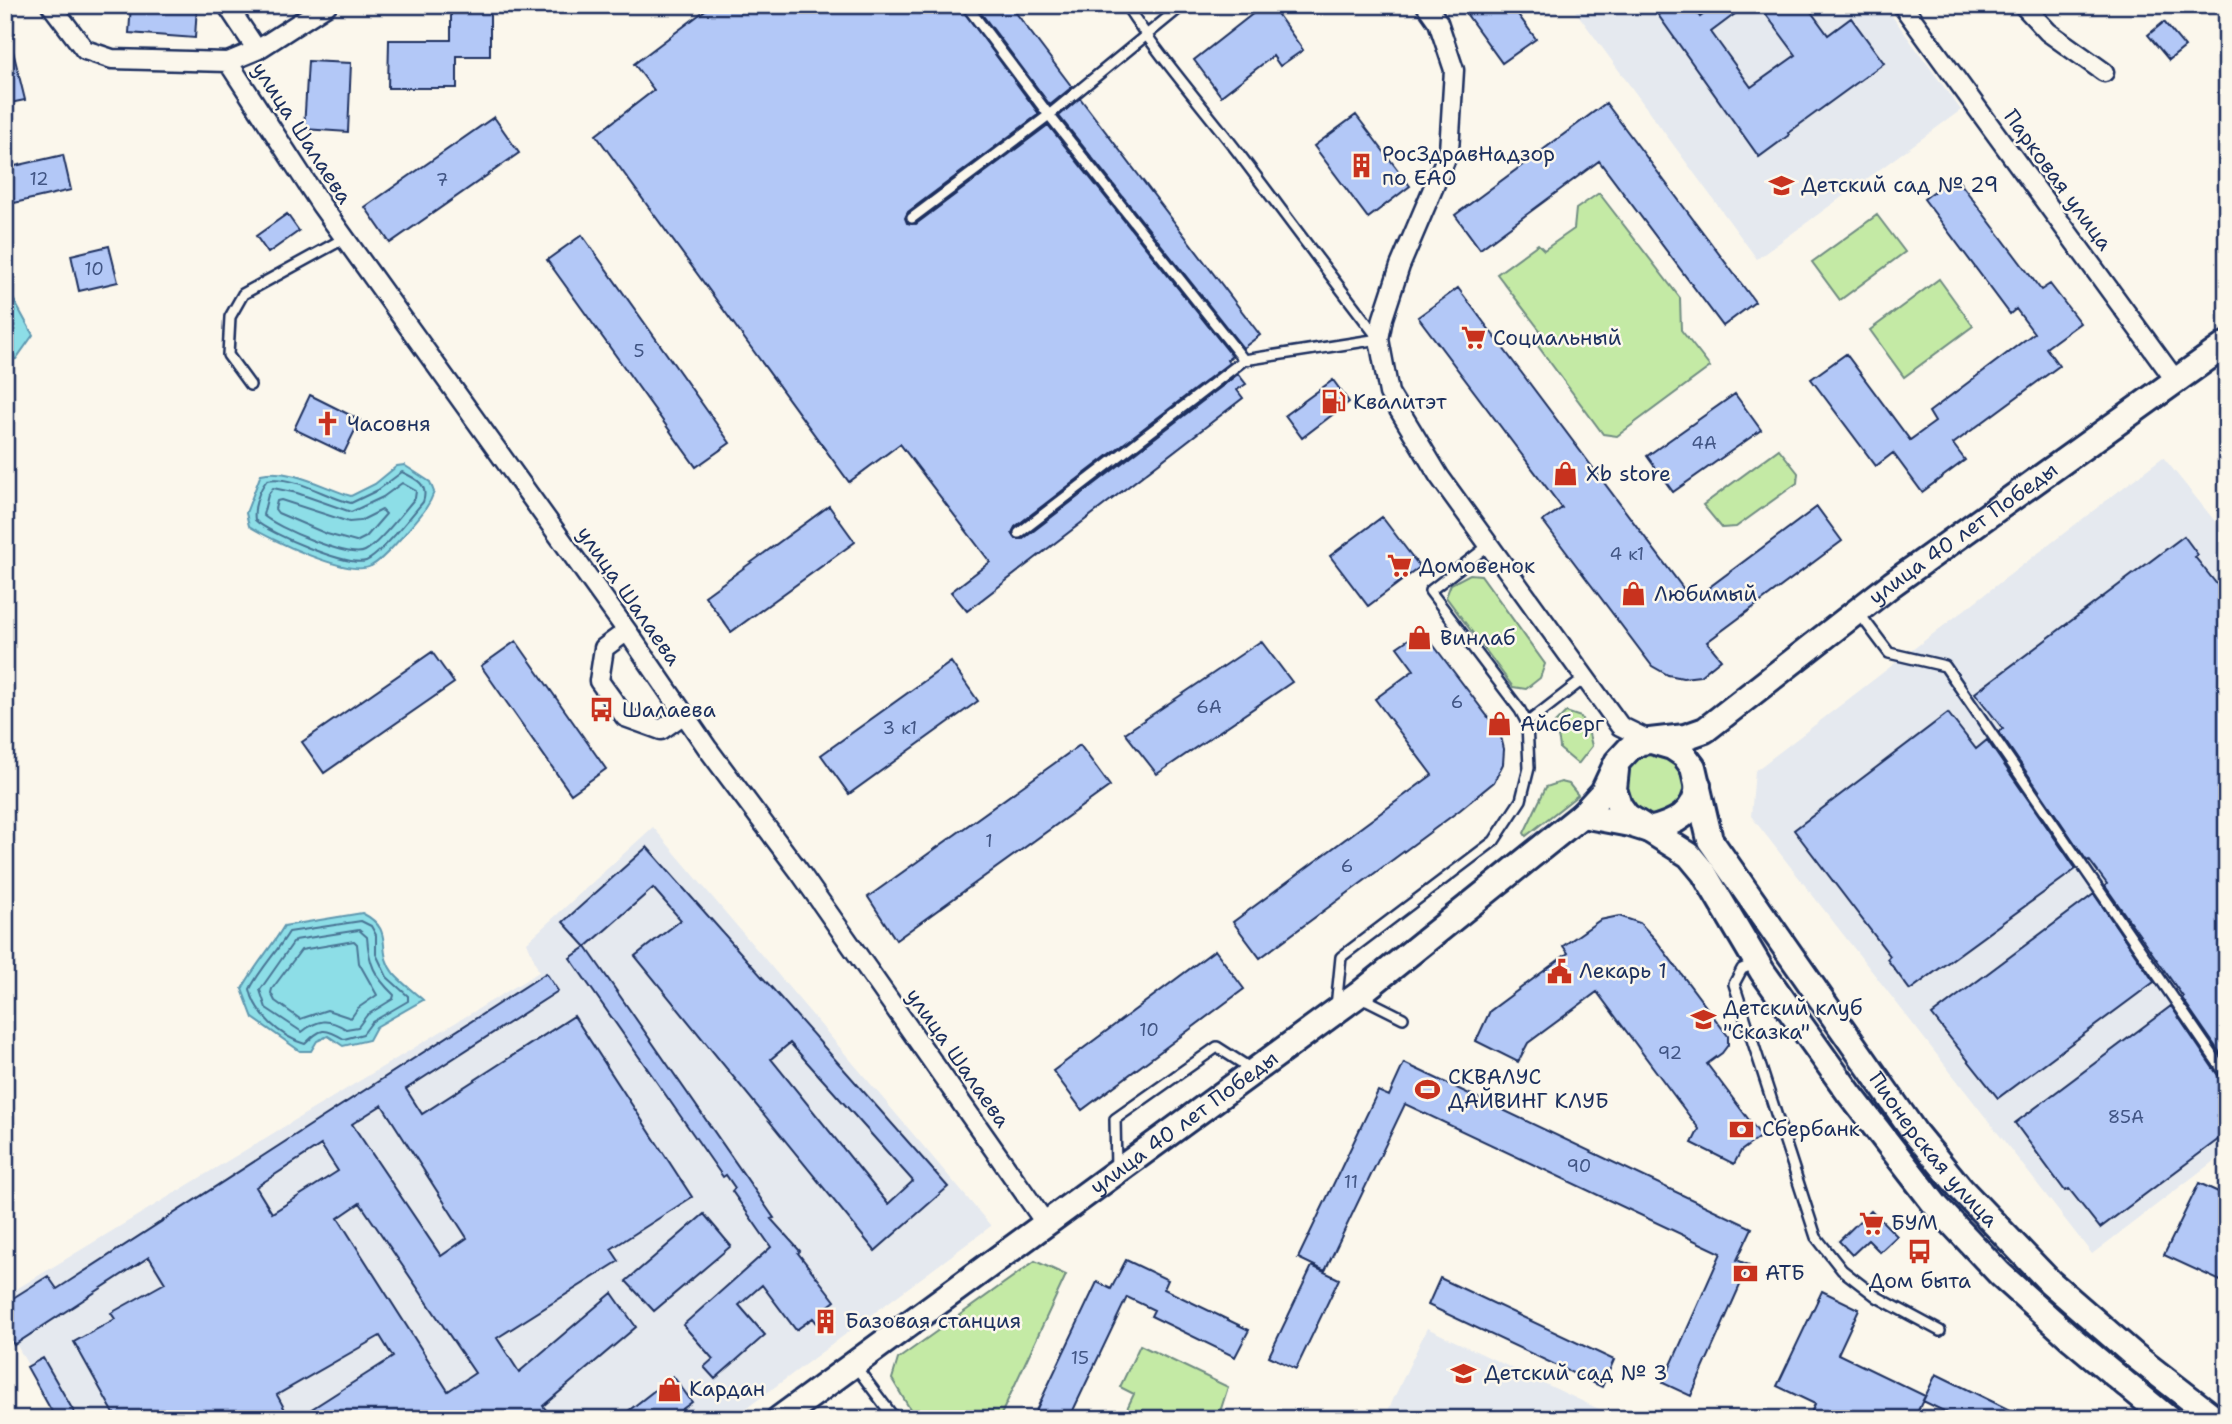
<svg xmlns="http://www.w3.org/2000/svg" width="2232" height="1424" viewBox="0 0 2232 1424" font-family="'Shantell Sans',sans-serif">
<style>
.built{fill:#e5e9ef}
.green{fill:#c4eaa5;stroke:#708c82;stroke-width:2}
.water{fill:#8ddee7;stroke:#5f98b0;stroke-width:2}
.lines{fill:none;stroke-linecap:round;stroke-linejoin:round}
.shore{stroke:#497595;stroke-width:2}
.building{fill:#b3c8f7;stroke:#1b2f5e;stroke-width:2;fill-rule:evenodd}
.service-casing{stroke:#1b2f5e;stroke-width:14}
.minor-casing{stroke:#1b2f5e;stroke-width:23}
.secondary-casing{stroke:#1b2f5e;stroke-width:30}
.service{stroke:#fbf7ec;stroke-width:9}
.minor{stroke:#fbf7ec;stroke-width:18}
.secondary{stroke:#fbf7ec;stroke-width:24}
.labels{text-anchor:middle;stroke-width:5;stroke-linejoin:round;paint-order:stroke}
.number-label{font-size:18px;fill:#415584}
.street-label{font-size:21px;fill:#1b2f5e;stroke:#fbf7ec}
.poi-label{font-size:21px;fill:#1b2f5e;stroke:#fbf7ec;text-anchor:start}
</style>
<rect width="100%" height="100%" fill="#fbf7ec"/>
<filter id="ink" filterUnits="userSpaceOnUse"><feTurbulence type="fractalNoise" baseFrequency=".0143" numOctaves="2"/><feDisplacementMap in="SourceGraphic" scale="14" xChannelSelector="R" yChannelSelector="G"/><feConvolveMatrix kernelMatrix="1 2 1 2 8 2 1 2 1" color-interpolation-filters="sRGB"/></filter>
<g filter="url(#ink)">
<path class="built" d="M1571,5H1884L1961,110L1757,259Z
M2163,457L2227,536V1151L2092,1254L1751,816L1755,771Z
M653,827L991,1226L732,1419H58L5,1324V1296L539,972L527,942Z
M1427,1328L1620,1419H1384Z"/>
<path class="green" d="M1599,193L1680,298L1681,330L1710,367L1617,436L1603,434L1538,346L1542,333L1497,274L1538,244L1544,250L1574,229L1576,209Z
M1877,215L1905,252L1840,300L1812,262Z
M1939,279L1973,326L1904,377L1870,330Z
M1779,449L1798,473L1797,483L1736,527L1722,528L1703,505Z
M1470,574L1481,575L1545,664L1540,678L1526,689L1513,687L1446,597L1451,584Z
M1566,712L1581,717L1589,734L1592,746L1578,764L1560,749C1560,739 1555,731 1555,723Z
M1655,753C1672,756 1686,768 1687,787C1687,793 1682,802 1680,808L1651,820L1630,810C1622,780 1614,758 1655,753Z
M1561,782L1569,784L1578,795L1526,836L1524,833L1546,787Z
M1035,1261L1066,1275L999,1419H916L892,1379L898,1359Z
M1140,1345L1228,1387L1219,1415L1226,1419H1106L1109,1412L1123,1417L1134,1394L1120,1387Z"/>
<path class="water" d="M5,284L33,335L16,359L5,361Z
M404,465L430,482L434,492C428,510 415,521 403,536C393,546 384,559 371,566C350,578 269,539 249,526L246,513L261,474C292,468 322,487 351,496L375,484L397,466Z
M362,913C397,931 374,949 394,974C402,983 414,992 423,1000L376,1027L369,1040L343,1046L328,1036L317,1041L311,1051H300L253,1018L242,989C254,967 271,948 284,926Z"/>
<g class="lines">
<path class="shore" d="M402,472C417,479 429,485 423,502C413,514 379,557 366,561C348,567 269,534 255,520C253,507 259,490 267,480C294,475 325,497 351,503L378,490Z
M402,483L416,491L415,498C404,511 379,544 365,551C350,559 275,527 263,515L268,495L273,488L297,493L351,512L383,497Z
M281,500L349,522L360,521L382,510L386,514L366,537L356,542L327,534L278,513L275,509L277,501Z
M361,921L371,926L376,935V954L387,977L408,996V1001L372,1022L363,1034L344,1039C324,1027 321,1028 305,1044C281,1037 255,1014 250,989C260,969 277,952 289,932Z
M359,930L367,937C369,964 374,976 394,995L393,999L367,1015L358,1027L346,1029C328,1018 318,1019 302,1032L266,1008L260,990L295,940Z
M354,941L357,944L359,963L377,995L358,1008L351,1018L327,1010L300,1019L275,1001L271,993L272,989L301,950Z"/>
</g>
<path class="building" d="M131,5H197L195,38L129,33Z
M451,5H490V56H457V88H388L389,40H451Z
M712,5H959L1039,114L908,212L905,218L907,223L916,224L1048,125L1232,356L1227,360L1229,363L1015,527L1012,533L1016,539H1023L1238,374L1246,384L1237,390L1243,398L967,611L951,592L990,562L900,444L849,482L596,135L654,90L634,64Z
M975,5H1010L1072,87L1050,105Z
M1264,5H1271L1303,50L1280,66L1273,56L1221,96L1194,60Z
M1460,5H1511L1536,39L1502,63Z
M1651,5H1691L1700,17L1716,5H1747L1711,32L1751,87L1796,55L1759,5H1806L1828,35L1851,18L1884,63L1788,133L1789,135L1759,157Z
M2164,22L2185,47L2169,60L2148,35Z
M11,43L25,100L5,104V44Z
M308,61L351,63L348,132L304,129Z
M1080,98L1260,335L1243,348L1059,116Z
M1606,103L1755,302L1723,326L1599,161L1480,249L1455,215Z
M1356,115L1410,186L1368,218L1314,146Z
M494,117L519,153L390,243L365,207Z
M63,155L71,190L14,203L6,168Z
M1955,176L2041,290L2050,284L2080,323L2046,348L2059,366L1953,444L1965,460L1922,492L1893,453L1876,466L1811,379L1846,354L1910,440L1935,422L1929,412L2034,333L2016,309L2010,314L1924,199Z
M287,214L299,231L268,253L256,236Z
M582,235L730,443L696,467L547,260Z
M109,246L118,282L79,291L71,255Z
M1458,288L1692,600L1817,507L1842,541L1707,642L1721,659L1700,676L1683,678L1668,675L1652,666L1543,521L1562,508L1418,317Z
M1333,380L1349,402L1302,438L1285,415Z
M1735,394L1761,430L1673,492L1647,456Z
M310,395L360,420L344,453L294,429Z
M829,506L855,542L731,632L705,596Z
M1382,517L1420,567L1368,606L1330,556Z
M2184,536L2198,555L2195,557L2227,597V1063L2182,998L2183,997L2105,886L2107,884L2089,860L2087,861L1999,732L2003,729L1975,693Z
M1422,630L1500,733L1504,749L1503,764L1494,782L1460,810L1260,958L1233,922L1432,775L1375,699L1414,670L1397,647Z
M516,641L606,769L571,794L481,666Z
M1261,641L1292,682L1157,774L1125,733Z
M432,652L454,683L324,773L302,742Z
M951,662L978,701L849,794L821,755Z
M1948,713L1976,749L1987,740L2076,869L1910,990L1887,959L1890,956L1794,830Z
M1080,745L1110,786L896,940L868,897Z
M647,847L948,1187L875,1251L635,956L681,920L653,888L586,947L563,922ZM790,1043L913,1181L888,1204L771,1059Z
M2094,894L2154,982L1998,1098L1932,1015Z
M1619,916L1640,923L1655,939L1728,1036V1045L1722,1053L1707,1064L1761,1136L1741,1151L1734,1164L1692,1143L1699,1129L1597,992L1528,1043L1518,1062L1476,1041L1490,1011L1568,953L1563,946L1600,920Z
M586,947L774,1218L771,1219L800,1251L798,1253L835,1301L826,1308L835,1321L822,1330L813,1318L796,1330L762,1285L739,1305L765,1335L715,1379L704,1367L713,1359L683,1325L771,1247L732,1191L735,1188L726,1175L723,1177L570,958Z
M1215,950L1244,989L1082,1110L1053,1071Z
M546,973L558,991L406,1089L422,1114L574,1016L692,1197L611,1249L619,1261L497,1338L519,1372L612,1293L636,1327L543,1406L553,1419H296L393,1357L380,1336L277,1395L290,1419H117L74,1342L115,1319L111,1313L165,1283L149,1257L14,1345L5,1329V1303L48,1276L57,1289ZM382,1105L467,1238L441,1256L352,1124ZM321,1145L338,1171L272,1213L256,1187ZM360,1203L475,1373L448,1391L338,1218Z
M2171,1006L2221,1080L2227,1083V1133L2100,1228L2069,1189L2065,1191L2015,1123Z
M1404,1063L1752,1228L1737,1260L1749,1265L1691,1396L1663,1383L1721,1253L1405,1104L1325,1271L1298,1258L1378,1091L1389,1096Z
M2199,1183L2227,1196V1284L2164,1255Z
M1871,1210L1897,1236L1880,1252L1868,1240L1852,1255L1839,1241Z
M704,1214L731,1246L654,1311L626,1281Z
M1126,1260L1168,1280L1164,1289L1249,1330L1235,1357L1151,1316L1154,1310L1127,1297L1069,1419H1032L1097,1282L1111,1289Z
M1312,1266L1339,1279L1296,1369L1269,1356Z
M1440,1278L1614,1360L1602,1387L1428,1305Z
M1822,1291L1859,1309L1838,1354L1925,1396L1914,1419H1808L1815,1404L1777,1386Z
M43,1358L78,1419H56L27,1367Z
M1936,1374L2028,1419H1960L1923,1401Z
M673,1376L692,1402L669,1419H618Z"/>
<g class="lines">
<defs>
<path id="service" d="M1183,5L1049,115L1244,360
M912,218L1049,115L966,5
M250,385L228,355L230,317L243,294L345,238
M1019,533L1244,360L1379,339C1332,278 1286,216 1240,155C1202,105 1160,58 1126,5
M1859,613L1889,653L1945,666L2227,1076
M1527,723L1585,678
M1754,968L1749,966L1742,969L1734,984L1816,1237L1842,1270L1877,1297L1940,1331
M1359,996L1403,1018
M1336,1007L1341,957L1494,841L1521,800L1529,768L1527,723L1520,710L1430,591L1489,545
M1116,1169L1115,1119L1217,1047L1253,1070
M856,1367L895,1419
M5,1418V1419"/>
<path id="minor" d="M51,5L85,50L112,59L228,62
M227,5L257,50L228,62L321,205L627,631L708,749L799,871L1046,1224
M1426,5L1438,22L1454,70L1449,151L1400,266L1383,318L1379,339L1389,393L1439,476L1620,726L1651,741
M1902,5L2176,381
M2023,5L2048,32L2104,72
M257,50L327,5
M627,631L604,648L599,681L625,717L661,730L684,714"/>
<g id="secondary">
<path id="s1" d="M1655,742L1672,747L1684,755L1693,767L1710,840L1915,1133L1961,1189L2050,1282L2135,1356L2216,1419"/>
<path d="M1616,770L1614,789L1619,805L1627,816L1689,855L1704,873L1762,971L1849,1093L1937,1207L2000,1274L2072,1339L2168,1419"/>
<path d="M1582,815L1630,824L1649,830C1674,824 1696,814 1698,785"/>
<path id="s2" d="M779,1419L1358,995L1582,815L1603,792L1617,762L1630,748L1641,742L1685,737L1705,730L1892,584L2227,344"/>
</g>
</defs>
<use href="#service" class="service-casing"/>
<use href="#minor" class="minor-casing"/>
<use href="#secondary" class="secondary-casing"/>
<use href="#service" class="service"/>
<use href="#minor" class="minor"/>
<use href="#secondary" class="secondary"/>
</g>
</g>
<defs>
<symbol id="building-bare" viewBox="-9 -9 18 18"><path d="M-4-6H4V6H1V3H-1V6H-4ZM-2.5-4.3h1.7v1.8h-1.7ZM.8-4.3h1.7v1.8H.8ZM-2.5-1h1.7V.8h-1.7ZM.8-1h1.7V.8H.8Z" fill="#c8321e" stroke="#fbf7ec" stroke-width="2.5" paint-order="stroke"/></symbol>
<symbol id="school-bare" viewBox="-9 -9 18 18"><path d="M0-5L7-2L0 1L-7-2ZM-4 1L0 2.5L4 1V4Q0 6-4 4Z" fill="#c8321e" stroke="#fbf7ec" stroke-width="2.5" paint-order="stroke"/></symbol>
<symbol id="supermarket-bare" viewBox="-9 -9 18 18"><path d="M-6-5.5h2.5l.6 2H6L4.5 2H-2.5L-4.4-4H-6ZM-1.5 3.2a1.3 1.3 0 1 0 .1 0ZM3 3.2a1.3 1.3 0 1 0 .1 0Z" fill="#c8321e" stroke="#fbf7ec" stroke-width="2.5" paint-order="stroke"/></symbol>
<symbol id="fuel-bare" viewBox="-9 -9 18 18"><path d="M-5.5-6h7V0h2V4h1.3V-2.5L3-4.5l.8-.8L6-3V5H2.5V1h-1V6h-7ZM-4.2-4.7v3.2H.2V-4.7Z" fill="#c8321e" stroke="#fbf7ec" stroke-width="2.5" paint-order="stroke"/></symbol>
<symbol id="church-bare" viewBox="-9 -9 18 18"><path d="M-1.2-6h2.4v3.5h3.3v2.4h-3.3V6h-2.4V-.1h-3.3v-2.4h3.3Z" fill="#c8321e" stroke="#fbf7ec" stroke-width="2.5" paint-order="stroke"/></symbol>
<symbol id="shop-bare" viewBox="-9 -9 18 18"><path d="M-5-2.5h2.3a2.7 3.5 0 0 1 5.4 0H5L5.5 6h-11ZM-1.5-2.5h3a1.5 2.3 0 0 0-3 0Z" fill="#c8321e" stroke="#fbf7ec" stroke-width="2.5" paint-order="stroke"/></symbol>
<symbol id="bus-bare" viewBox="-9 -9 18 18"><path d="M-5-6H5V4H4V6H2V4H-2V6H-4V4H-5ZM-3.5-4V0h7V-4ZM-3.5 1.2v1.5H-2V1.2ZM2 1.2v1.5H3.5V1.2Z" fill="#c8321e" stroke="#fbf7ec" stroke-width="2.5" paint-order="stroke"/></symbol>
<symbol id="civic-bare" viewBox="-9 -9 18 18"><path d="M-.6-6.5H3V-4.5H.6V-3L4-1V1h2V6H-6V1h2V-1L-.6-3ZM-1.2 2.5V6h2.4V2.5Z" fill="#c8321e" stroke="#fbf7ec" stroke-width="2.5" paint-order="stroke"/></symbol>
<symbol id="stadium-bare" viewBox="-9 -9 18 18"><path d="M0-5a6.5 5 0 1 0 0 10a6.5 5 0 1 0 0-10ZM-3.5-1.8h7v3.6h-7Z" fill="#c8321e" stroke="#fbf7ec" stroke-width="2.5" paint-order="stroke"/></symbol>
<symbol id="bank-bare" viewBox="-9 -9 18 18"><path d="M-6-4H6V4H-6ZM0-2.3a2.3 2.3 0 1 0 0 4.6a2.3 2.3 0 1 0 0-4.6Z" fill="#c8321e" stroke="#fbf7ec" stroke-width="2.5" paint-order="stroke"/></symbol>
</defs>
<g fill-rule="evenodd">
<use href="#building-bare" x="1344" y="148" width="35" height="35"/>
<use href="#school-bare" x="1764" y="168" width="35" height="35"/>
<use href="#supermarket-bare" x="1456" y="320" width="35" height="35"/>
<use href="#fuel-bare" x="1316" y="384" width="35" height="35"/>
<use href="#church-bare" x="310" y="406" width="35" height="35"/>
<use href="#shop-bare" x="1548" y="456" width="35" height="35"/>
<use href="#supermarket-bare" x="1382" y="548" width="35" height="35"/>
<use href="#shop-bare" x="1616" y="576" width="35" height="35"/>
<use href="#shop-bare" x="1402" y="620" width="35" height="35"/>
<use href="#bus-bare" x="584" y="692" width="35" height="35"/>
<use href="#shop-bare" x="1482" y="706" width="35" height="35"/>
<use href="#civic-bare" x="1542" y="954" width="35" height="35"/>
<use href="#school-bare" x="1686" y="1002" width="35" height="35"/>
<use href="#stadium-bare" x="1410" y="1072" width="35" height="35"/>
<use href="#bank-bare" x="1724" y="1112" width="35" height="35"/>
<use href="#supermarket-bare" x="1854" y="1206" width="35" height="35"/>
<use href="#bus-bare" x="1902" y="1234" width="35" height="35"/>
<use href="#bank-bare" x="1728" y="1256" width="35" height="35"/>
<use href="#building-bare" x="808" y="1304" width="35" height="35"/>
<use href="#school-bare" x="1446" y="1356" width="35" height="35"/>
<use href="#shop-bare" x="652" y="1372" width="35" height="35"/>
</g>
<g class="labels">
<g class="number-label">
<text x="39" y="185">12</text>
<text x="442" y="186">7</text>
<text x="94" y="275">10</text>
<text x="639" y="357">5</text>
<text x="1704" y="449">4А</text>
<text x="1627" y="560">4 к1</text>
<text x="1457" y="708">6</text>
<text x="1209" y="713">6А</text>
<text x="900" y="734">3 к1</text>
<text x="989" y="847">1</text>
<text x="1347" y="872">6</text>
<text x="1149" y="1036">10</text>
<text x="1670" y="1059">92</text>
<text x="2126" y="1123">85А</text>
<text x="1579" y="1172">90</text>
<text x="1351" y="1188">11</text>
<text x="1080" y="1364">15</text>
</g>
<g class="street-label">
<text transform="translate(302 133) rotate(57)" y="7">улица Шалаева</text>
<text transform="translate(2058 180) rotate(54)" y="7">Парковая улица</text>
<text dy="7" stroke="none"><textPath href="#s2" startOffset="1491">улица 40 лет Победы</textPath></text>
<text transform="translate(629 596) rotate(55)" y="7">улица Шалаева</text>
<text transform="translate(958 1058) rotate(55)" y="7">улица Шалаева</text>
<text dy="7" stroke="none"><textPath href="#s2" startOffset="502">улица 40 лет Победы</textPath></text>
<text dy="7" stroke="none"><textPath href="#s1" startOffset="504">Пионерская улица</textPath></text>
</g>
<g class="poi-label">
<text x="1382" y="161">РосЗдравНадзор<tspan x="1382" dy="24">по ЕАО</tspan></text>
<text x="1801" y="192">Детский сад № 29</text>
<text x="1493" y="345">Социальный</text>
<text x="1353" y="409">Квалитэт</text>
<text x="347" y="431">Часовня</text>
<text x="1586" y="481">Xb store</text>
<text x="1419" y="573">Домовенок</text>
<text x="1654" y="601">Любимый</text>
<text x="1440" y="645">Винлаб</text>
<text x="622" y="717">Шалаева</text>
<text x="1520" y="731">Айсберг</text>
<text x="1579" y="978">Лекарь 1</text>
<text x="1723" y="1015">Детский клуб<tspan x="1723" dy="24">"Сказка"</tspan></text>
<text x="1448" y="1084">СКВАЛУС<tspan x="1448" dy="24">ДАЙВИНГ КЛУБ</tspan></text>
<text x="1762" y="1136">Сбербанк</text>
<text x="1891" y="1230">БУМ</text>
<text x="1765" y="1280">АТБ</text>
<text x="1920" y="1288" text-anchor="middle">Дом быта</text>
<text x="845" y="1328">Базовая станция</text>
<text x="1484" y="1380">Детский сад № 3</text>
<text x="689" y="1396">Кардан</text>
</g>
</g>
<rect width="2232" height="1424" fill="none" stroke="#fbf7ec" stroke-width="28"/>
<rect x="14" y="14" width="2204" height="1396" fill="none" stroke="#1b2f5e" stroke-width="2.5" filter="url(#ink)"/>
</svg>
